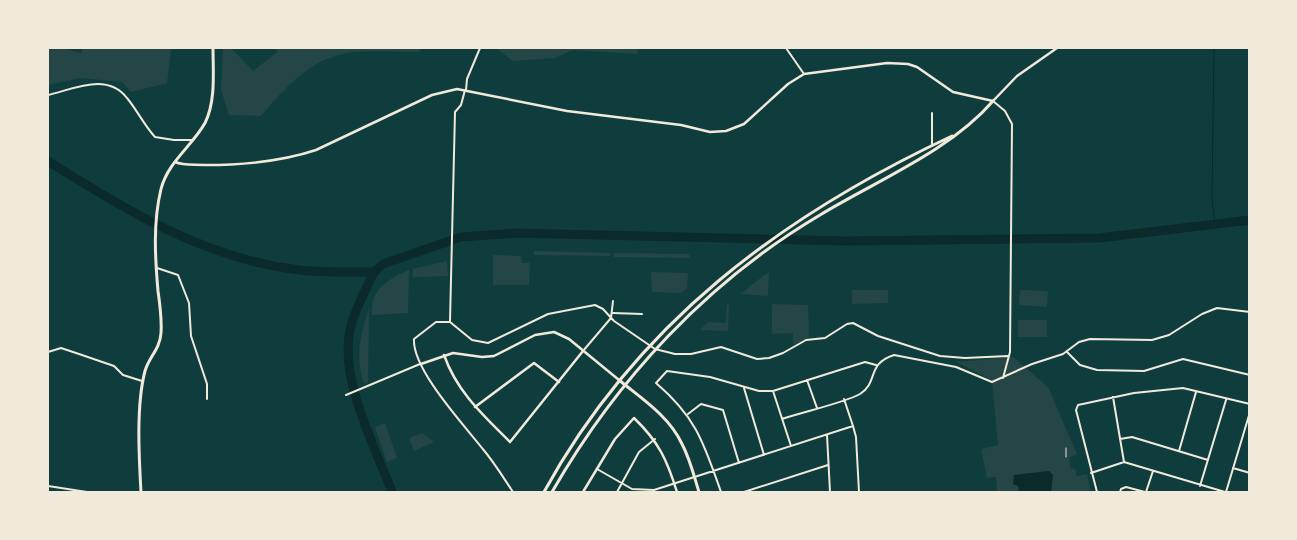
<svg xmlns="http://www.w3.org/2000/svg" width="1297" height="540" viewBox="0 0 1297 540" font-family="'DejaVu Sans',sans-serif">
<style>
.green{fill:#244646}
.water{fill:#0a2a2b}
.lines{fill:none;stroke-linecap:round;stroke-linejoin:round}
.stream{stroke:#0a2a2b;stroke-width:1}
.river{stroke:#0a2a2b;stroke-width:9}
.path{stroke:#f1e9da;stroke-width:1}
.minor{stroke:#f1e9da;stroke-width:2}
.tertiary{stroke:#f1e9da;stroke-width:2.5}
.secondary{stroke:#f1e9da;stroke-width:3}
.primary{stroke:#f1e9da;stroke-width:3}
</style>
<rect width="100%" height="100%" fill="#0f3d3e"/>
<path class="green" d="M48,48H62L81,53L83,48H171L167,83L131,92L122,82L81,78L48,85Z
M223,48H231L253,71L277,52V48H423L418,52C395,52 370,50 347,53C309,60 285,88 261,116L229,115L221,90Z
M496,48H638L637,54L573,50L554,58L513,61Z
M534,251L610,253V256L534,255Z
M614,253L689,254L690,258L614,257Z
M493,255L521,256L522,263H530L529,285H493Z
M447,261L448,276L413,277V269Z
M409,270L408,313L372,315C370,289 387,280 409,270Z
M651,272L688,273L687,288L681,293L652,292Z
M769,273L768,296L741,294L764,275Z
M852,290H888V303L852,304Z
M1020,290L1048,291L1047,307L1019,305Z
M729,303L728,331L700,330L708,322L726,323L727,305Z
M772,304L808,305L809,337L793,345V333L772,334Z
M369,309L368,383L364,384C355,357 360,335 369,309Z
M1018,320H1047V337H1018Z
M1013,357L1048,387L1077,454L1069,458L1071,469H1075L1077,476L1087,474L1091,492H997L996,477L987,478L981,449L998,445L992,380L956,362Z
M385,423L397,458L387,462L375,427Z
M422,433L434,442L414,451L409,438Z"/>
<path class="water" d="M1049,471L1053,475L1051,492H1016L1019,490L1018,486L1013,484L1014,475Z"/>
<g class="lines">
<path class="stream" d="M1214,48L1212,199L1215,225"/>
<path class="river" d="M48,161C125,210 206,259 299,270C323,273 349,272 374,272L383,264L461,237L516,233L845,241L1099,238L1250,220
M374,272C365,292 352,314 349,336C342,384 375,447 392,492"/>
<path class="path" d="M1066,448V457"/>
<path class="minor" d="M786,48L804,74
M466,90L467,79L480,48
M48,95C74,89 107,72 127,98C137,110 144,125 155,137L174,140H192
M993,101L1005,111L1012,124L1010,352L1003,378
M932,145V113
M157,268L178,275L189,303L191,336L207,384V399
M613,313L642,314
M450,321L455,112L461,105L465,90
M583,351L611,318L613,301
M48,352L61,348L79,354L114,366L123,375L142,381
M1067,352L1080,365L1097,370L1144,371L1183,359L1250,375
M807,380L817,408
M744,388L764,455
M773,391L791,446
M346,395L420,364
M1113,397L1124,462
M688,414L701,404L723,410L739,463
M782,419C802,412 844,403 860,394C879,382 866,364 894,355L956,367L992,382L1032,364L1063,354L1079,342L1090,339L1152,340L1169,335L1202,314L1217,308L1250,312
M853,426L856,437L859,492
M827,435L830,492
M1120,439L1132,437L1208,460
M1179,451L1196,392
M48,457V467
M1233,468L1250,473
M597,469L632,489L654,490L853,426L844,399
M1091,473L1124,462L1225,492
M48,486L87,492
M1200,486L1226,400
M513,492C503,477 494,462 482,448C464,425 412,369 414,339L436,322H450L472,340L488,343L548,314L595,305L603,309L614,321L655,349L675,354H691L721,347L757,359L769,358L783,353L806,340L825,338L847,324L853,323L878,336L940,356L965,358L1008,356
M617,492L639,452L655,439
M721,492C704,444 697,418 656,383L667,371L710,377L759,391H773L865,362L876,365
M744,492L828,465
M1097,492L1076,410L1078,405L1134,393L1183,388L1250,404
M1120,492L1121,489L1126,487L1145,492
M1146,492L1153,471
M1226,492L1250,412"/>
<path class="tertiary" d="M175,162C184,166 195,164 205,165C243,165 280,162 316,150L432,95L457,89L567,111L681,125L710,132L726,131L744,124L788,84L804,74L887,63L908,64L917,67L953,92L993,101L1017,76L1057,48
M444,355C457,392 483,415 510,442L583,351
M421,364L453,353L482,357L494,356L535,335L554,332L569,339L619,380
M475,407L534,363L559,382
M583,492L615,439L634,418C659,442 667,460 677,492"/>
<path class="secondary" d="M619,380C642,399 669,416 682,444C690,459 694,476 699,492
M544,492C636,324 781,216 952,136
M552,492C617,379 707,282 820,215C876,181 950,151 993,101"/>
<path class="primary" d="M141,492C139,457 136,405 145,371C149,357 160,349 161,333C162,319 160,305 158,291C155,257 153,222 161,189C168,162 192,146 205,123C216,101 213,71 213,48"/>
</g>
<rect width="1297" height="540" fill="none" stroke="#f1e9da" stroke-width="98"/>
</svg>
